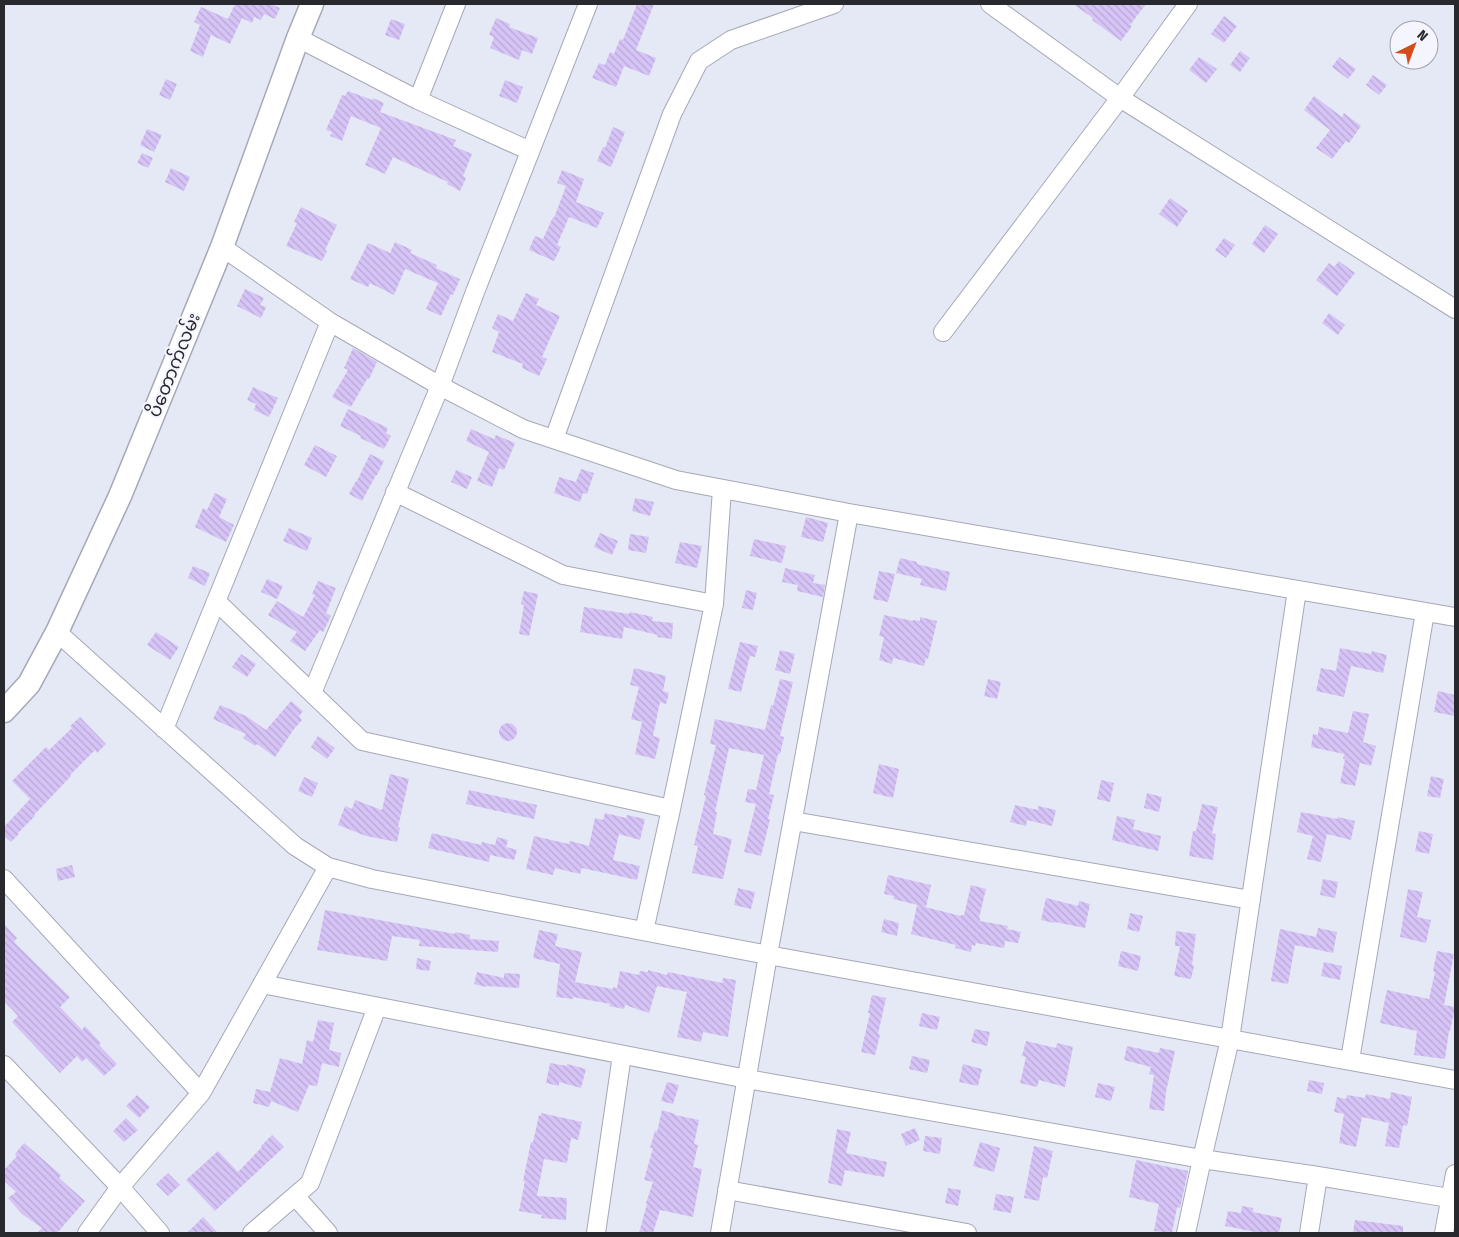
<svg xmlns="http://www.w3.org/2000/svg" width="1459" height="1237" viewBox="0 0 1459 1237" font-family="'Fira Sans Condensed','Noto Sans Myanmar',sans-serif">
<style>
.building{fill:url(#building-back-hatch)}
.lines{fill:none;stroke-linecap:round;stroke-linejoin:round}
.minor-casing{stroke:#a6a8b5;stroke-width:20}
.tertiary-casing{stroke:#a6a8b5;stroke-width:25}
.minor{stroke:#fff;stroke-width:18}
.tertiary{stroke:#fff;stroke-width:22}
.labels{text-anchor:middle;stroke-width:4.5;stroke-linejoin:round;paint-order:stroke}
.street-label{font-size:18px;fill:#28292e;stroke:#f4f5fe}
</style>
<defs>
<pattern id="building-back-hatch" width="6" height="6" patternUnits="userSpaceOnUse" patternTransform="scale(1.25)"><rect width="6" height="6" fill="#d6c4f7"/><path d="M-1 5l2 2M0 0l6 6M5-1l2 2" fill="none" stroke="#b8a8d4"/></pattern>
</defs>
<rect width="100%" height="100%" fill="#e5e8f5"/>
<path class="building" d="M235,4H270L280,8L275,19L264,14L261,20L254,17L252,23L242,18L230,44L211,35L203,57L190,51L200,25L194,22L201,7L228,19Z
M637,4H654L636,50L656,58L649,76L624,66L616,87L592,78L599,63L605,65L610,52L614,54L620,39L623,40Z
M1073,4H1146L1130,25L1132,26L1121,41L1092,20L1093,18Z
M1224,16L1237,26L1224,43L1211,34Z
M496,18L510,24L509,27L538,38L532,54L522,50L519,60L490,48L494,37L489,35Z
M391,19L405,24L399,40L385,35Z
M1240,51L1250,58L1240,72L1230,65Z
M1199,57L1217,69L1206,83L1189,70Z
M1339,57L1356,69L1348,79L1332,67Z
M1373,75L1387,85L1379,95L1366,85Z
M166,79L177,84L170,100L159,95Z
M505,80L523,87L517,103L499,96Z
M348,91L372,100L373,98L384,103L380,112L456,140L453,146L472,154L463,176L466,178L460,191L447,184L448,182L393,157L385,174L365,165L381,128L351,116L342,141L330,136L332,132L326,130L331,118L332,119L342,95L345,96Z
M1314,96L1342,117L1344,113L1361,126L1349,143L1346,141L1332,159L1316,148L1330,130L1304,110Z
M613,127L625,132L611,167L597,161L603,147L605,148Z
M147,129L162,135L154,152L140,145Z
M142,153L153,158L148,168L137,163Z
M171,168L190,177L184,191L165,182Z
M562,170L584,179L576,202L604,213L597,228L569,217L557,245L561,247L554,261L529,250L535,236L543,239L553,217L554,218L566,186L557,183Z
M1170,198L1188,211L1177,227L1159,214Z
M301,207L337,225L325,250L327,251L322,261L286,246L297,223L294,222Z
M1265,225L1278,234L1264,253L1252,244Z
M1224,238L1235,245L1226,258L1215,250Z
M395,242L412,250L410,253L437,265L436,268L460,279L453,295L451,294L441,316L426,309L438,283L405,269L394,295L370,283L368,287L350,279L368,243L390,253Z
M1339,261L1355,273L1337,296L1316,280L1329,263L1334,267Z
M245,289L264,298L260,305L266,307L261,318L237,306Z
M526,293L539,299L536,305L560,316L542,357L547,359L539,376L522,368L523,364L492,352L499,332L492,328L498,314L513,321Z
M1329,313L1345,325L1338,335L1322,323Z
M353,348L377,362L369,379H367L351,407L332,397L348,370L344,368Z
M253,387L278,398L269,417L254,410L256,404L247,400Z
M348,409L388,428L386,433L391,436L384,449L360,438L361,436L340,426Z
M471,429L494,439L496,435L515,443L504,470L499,468L492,487L477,481L489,452L466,441Z
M315,445L337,456L326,477L304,465Z
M370,454L384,461L377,475H376L362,501L349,494L356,481H357Z
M581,469L594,473L587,494L583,493L580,502L554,493L559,477L576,482Z
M456,470L472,477L467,489L451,482Z
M215,493L227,499L219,517L234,525L226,542L195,527L203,508L207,510Z
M635,498L654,502L650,516L632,511Z
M806,517L828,523L823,542L801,537Z
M289,528L312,538L307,551L283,541Z
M600,533L618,541L612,555L594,547Z
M630,534L649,537L646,553L628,550Z
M754,539L786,546L782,563L750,556Z
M680,542L702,546L697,568L675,563Z
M900,558L917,562V564L950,572L946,591L920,585L922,579L896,573Z
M193,566L210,573L205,586L188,578Z
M785,568L815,575L813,583L825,585L823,597L797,591L798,585L782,582Z
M879,571L895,574L888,602L873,599Z
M267,579L283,586L277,599L261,592Z
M318,581L336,588L326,613L331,616L323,632L320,630L305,651L290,641L297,632L268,615L277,601L303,617L315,595L312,594Z
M746,590L757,593L753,610L742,608Z
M524,591L538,594L529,636L519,634L524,605L521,604Z
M584,607L629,614L630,612L653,617L652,621L673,623L672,639L657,637L658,635L624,627L622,639L580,632Z
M884,615L913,621V620L920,621V617L937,621L928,659L926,658L924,666L893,658L892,664L879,660L884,637L879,636Z
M156,632L179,647L170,660L147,645Z
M740,642L758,646L755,657L750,656L741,692L728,689Z
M1340,648L1371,654L1372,651L1387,655L1383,673L1351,666L1344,697L1316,691L1321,668L1336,671Z
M780,650L795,654L790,674L775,670Z
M241,654L256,664L247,677L232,667Z
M634,668L666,676L663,691L669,693L666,704L660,702L653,736L660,738L655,759L635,754L642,722L631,719L639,687L630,685Z
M780,679L793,682L780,736L784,737L780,754H778L769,794L774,795L768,819H770L761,856L744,852L756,804L745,802L748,789L756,790L764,755L729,748L715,812H717L713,834L732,839L723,879L692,873L698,846L694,845L706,796L704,795L716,745L710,744L715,719L765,730L771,705L773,706Z
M988,679L1001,682L997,699L984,696Z
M1438,691L1455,695V716L1434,712Z
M291,701L303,711L299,716L302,720L294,729L275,757L257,744L255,746L243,738L246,734L213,719L220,705L246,716L266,730Z
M1353,711L1369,714L1363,742L1376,746L1371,766L1360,763L1355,786L1340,783L1345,759H1343L1344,754L1311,747L1313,734L1318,735L1319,727L1348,733Z
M80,717L106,744L97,753L95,750L70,775L71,776L34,815L35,816L18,833L19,834L11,842L4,836V827L30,799L12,781L46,747L49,750L72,728L70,726Z
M499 732a9 9 0 1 1 18 0a9 9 0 1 1-18 0Z
M318,736L335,748L327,759L311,747Z
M879,764L899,769L893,798L873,793Z
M390,774L409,779L398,827L400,828L397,842L366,836L338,825L345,806L352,809L355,800L382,810Z
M1431,776L1444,779L1440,798L1427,796Z
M304,777L318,783L312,797L298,791Z
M1101,780L1114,783L1110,802L1097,799Z
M469,790L537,805L534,819L466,804Z
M1147,793L1162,797L1159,812L1144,808Z
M1202,804L1218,807L1212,833L1216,834L1213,860L1189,856L1193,831H1196Z
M1015,805L1038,810V806L1056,810L1052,826L1027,820L1026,826L1010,822Z
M1301,812L1337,819L1338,817L1355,821L1351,840L1327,834L1321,862L1307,859L1313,836L1297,832Z
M605,813L626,818L627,815L645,819L640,840L619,834L613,860L640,866L637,880L582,868L580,874L555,868L553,875L526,869L534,836L569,844L570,841L589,846L595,818L603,820Z
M1117,816L1135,820L1133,829L1161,836L1158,851L1112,840Z
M1419,831L1433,834L1429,854L1415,851Z
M432,833L481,845L482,842L495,845L497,837L508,840L506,847L517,850L514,860L490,855L489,862L428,848Z
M72,865L75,877L58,881L56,869Z
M888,875L931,885L926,907L893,899L894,896L884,894Z
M1323,879L1338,882L1335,898L1320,895Z
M971,885L986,889L979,918H980V921L1008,926L1007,929L1021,932L1018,943L1005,941L1004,948L976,943L975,946L972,945L971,952L955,948L956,945L911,934L917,905L961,916V915H964Z
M738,888L755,892L751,909L734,905Z
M1408,889L1423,892L1417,917L1431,920L1426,943L1400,937Z
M1046,898L1078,906L1079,901L1090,904L1085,928L1055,922L1054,923L1041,920Z
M325,910L455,934V932L470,935V939L499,941L498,952L419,946L420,940L392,936L387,961L317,950Z
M1130,913L1143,916L1139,932L1127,929Z
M884,919L899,923L897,936L881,932Z
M4,924L17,938L14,942L70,997L60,1007L82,1030L85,1026L101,1043L99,1045L117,1064L104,1076L86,1058L82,1062L77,1056L60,1073L12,1022L18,1016L4,1001Z
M1318,928L1337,932L1333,953L1295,945L1288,984L1271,981L1280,929L1316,937Z
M539,930L558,934L555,946L582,952L575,982L613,989V987L617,988L620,971L639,975L640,971L648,972V970L667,975L668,972L722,983L723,978L736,980L728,1037L703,1032L701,1042L677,1037L687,992L657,986L649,1013L625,1005L624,1009L609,1006L610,1004L573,997V999L556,997L560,964L533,958Z
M1176,931L1196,934L1192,965L1194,966L1191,979L1174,976L1180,946H1175Z
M1121,951L1141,956L1138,971L1118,966Z
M1437,951L1454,954L1444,1005L1455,1007L1450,1031H1449L1445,1059L1414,1055L1417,1031L1380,1023L1387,990L1429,999L1435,972L1433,971Z
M417,958L431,961L429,971L416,969Z
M1324,962L1342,966L1340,980L1321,976Z
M477,972L504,978V973L520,974L519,988L486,986V987L474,984Z
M872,995L886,998L878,1034L880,1035L875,1055L861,1052L870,1013H868Z
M922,1013L940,1017L937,1030L919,1026Z
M318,1020L334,1023L329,1050L341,1053L339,1067L322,1063L317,1086L309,1085L298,1112L271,1101L269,1107L253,1103L256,1089L270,1092L280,1058L302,1064L307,1040L313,1042Z
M975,1029L990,1032L987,1046L971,1042Z
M1026,1041L1056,1048L1057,1043L1073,1047L1065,1087L1039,1080L1037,1087L1020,1083L1026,1057L1022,1056Z
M1127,1046L1159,1053L1160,1048L1175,1051L1166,1092L1164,1111L1149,1109L1154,1075L1149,1074L1151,1067L1124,1060Z
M912,1056L930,1060L927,1073L909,1069Z
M550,1063L567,1066V1064L586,1069L581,1088L559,1082V1086L546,1083Z
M963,1064L982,1069L978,1086L959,1082Z
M1309,1080L1324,1083L1322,1094L1307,1091Z
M667,1082L679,1085L673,1104L661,1101Z
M1098,1083L1115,1087L1111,1101L1095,1097Z
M1391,1092L1412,1097L1407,1126L1403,1125L1399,1148L1385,1146L1389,1123L1362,1117L1356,1147L1339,1143L1344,1114L1334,1112L1337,1097L1346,1099L1347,1095L1365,1098L1366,1094L1390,1099Z
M137,1095L150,1107L139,1118L126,1106Z
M662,1110L675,1114V1115L699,1120L694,1144L698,1145L693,1167L702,1169L693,1217L660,1210L653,1233H639L647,1204L646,1203L653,1182L644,1180L653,1148H650L655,1131L657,1132Z
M541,1113L582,1122L578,1140L571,1138L567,1163L544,1159L537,1196L567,1198L566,1220L541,1218L542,1215L519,1211L525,1181H523L531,1142H533L539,1115L541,1116Z
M126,1118L138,1130L124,1142L113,1131Z
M915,1128L920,1140L906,1146L901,1134Z
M837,1129L851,1132L846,1153L887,1162L884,1177L845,1170L842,1186L828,1183Z
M272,1135L284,1147L215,1211L186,1180L218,1151L238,1172L262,1147L261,1146Z
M925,1136L942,1138L940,1154L923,1151Z
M980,1142L1000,1148L994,1172L973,1166Z
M24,1143L61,1175L59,1178L85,1201L57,1233H37L42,1228L22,1214L8,1198L16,1192L4,1181V1170L17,1156L15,1154Z
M1034,1146L1053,1151L1047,1178L1043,1177L1039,1201L1024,1198Z
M1136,1160L1188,1171L1180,1208L1177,1207L1172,1233L1154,1231L1159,1204L1129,1197Z
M168,1173L180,1185L168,1196L156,1184Z
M948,1188L961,1190L958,1206L945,1203Z
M996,1194L1014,1197L1011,1213L993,1210Z
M1242,1206L1253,1208V1212L1282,1218L1279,1233H1261L1225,1226L1228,1211L1241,1213Z
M203,1217L218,1233H187Z
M1355,1220L1403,1226V1233H1353Z"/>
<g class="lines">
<defs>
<path id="minor" d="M990,4L1120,98L1455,309
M298,38L418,100L530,151
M418,100L456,4
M222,247L330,322L440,386L523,429L676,480L849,513L1455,617
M943,332L1120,98L1188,4
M554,439L672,114L699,61L731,40L834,4
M395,492L563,575L714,604
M216,601L362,741L671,809
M57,632L295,846L328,867L372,879L768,955L1455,1080
M312,693L440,386L475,292L588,4
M164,729L330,322
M793,821L1251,900
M4,879L201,1093
M644,931L671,809L714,604L722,489
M262,984L747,1079L1202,1159L1318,1176L1455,1199
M1350,1060L1425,612
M4,1065L120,1187L160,1233
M727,1190L967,1233
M295,1196L328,1233
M87,1233L120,1187L201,1093L328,867
M252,1233L310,1183L377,1007
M596,1233L622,1055
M720,1233L768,955L849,513
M1186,1233L1202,1159L1230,1039L1297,590
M1309,1233L1318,1176
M1444,1233L1455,1174"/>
<path id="tertiary" d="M4,711L29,684L57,632L120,496L222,247L298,38L312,4"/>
</defs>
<use href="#minor" class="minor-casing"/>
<use href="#tertiary" class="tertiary-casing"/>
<use href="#minor" class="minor"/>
<use href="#tertiary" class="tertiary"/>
</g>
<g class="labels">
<g class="street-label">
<text transform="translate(174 365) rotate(-68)" y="6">ပိတောက်လမ်း</text>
</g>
</g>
<rect width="1459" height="1237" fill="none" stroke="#28292e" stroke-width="10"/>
<g transform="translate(1414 45) rotate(42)"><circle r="24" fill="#f4f5fe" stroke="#a2a3ab"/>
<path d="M0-4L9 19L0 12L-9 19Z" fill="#d34c1a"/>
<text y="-8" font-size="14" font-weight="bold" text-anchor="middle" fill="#28292e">N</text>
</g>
</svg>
